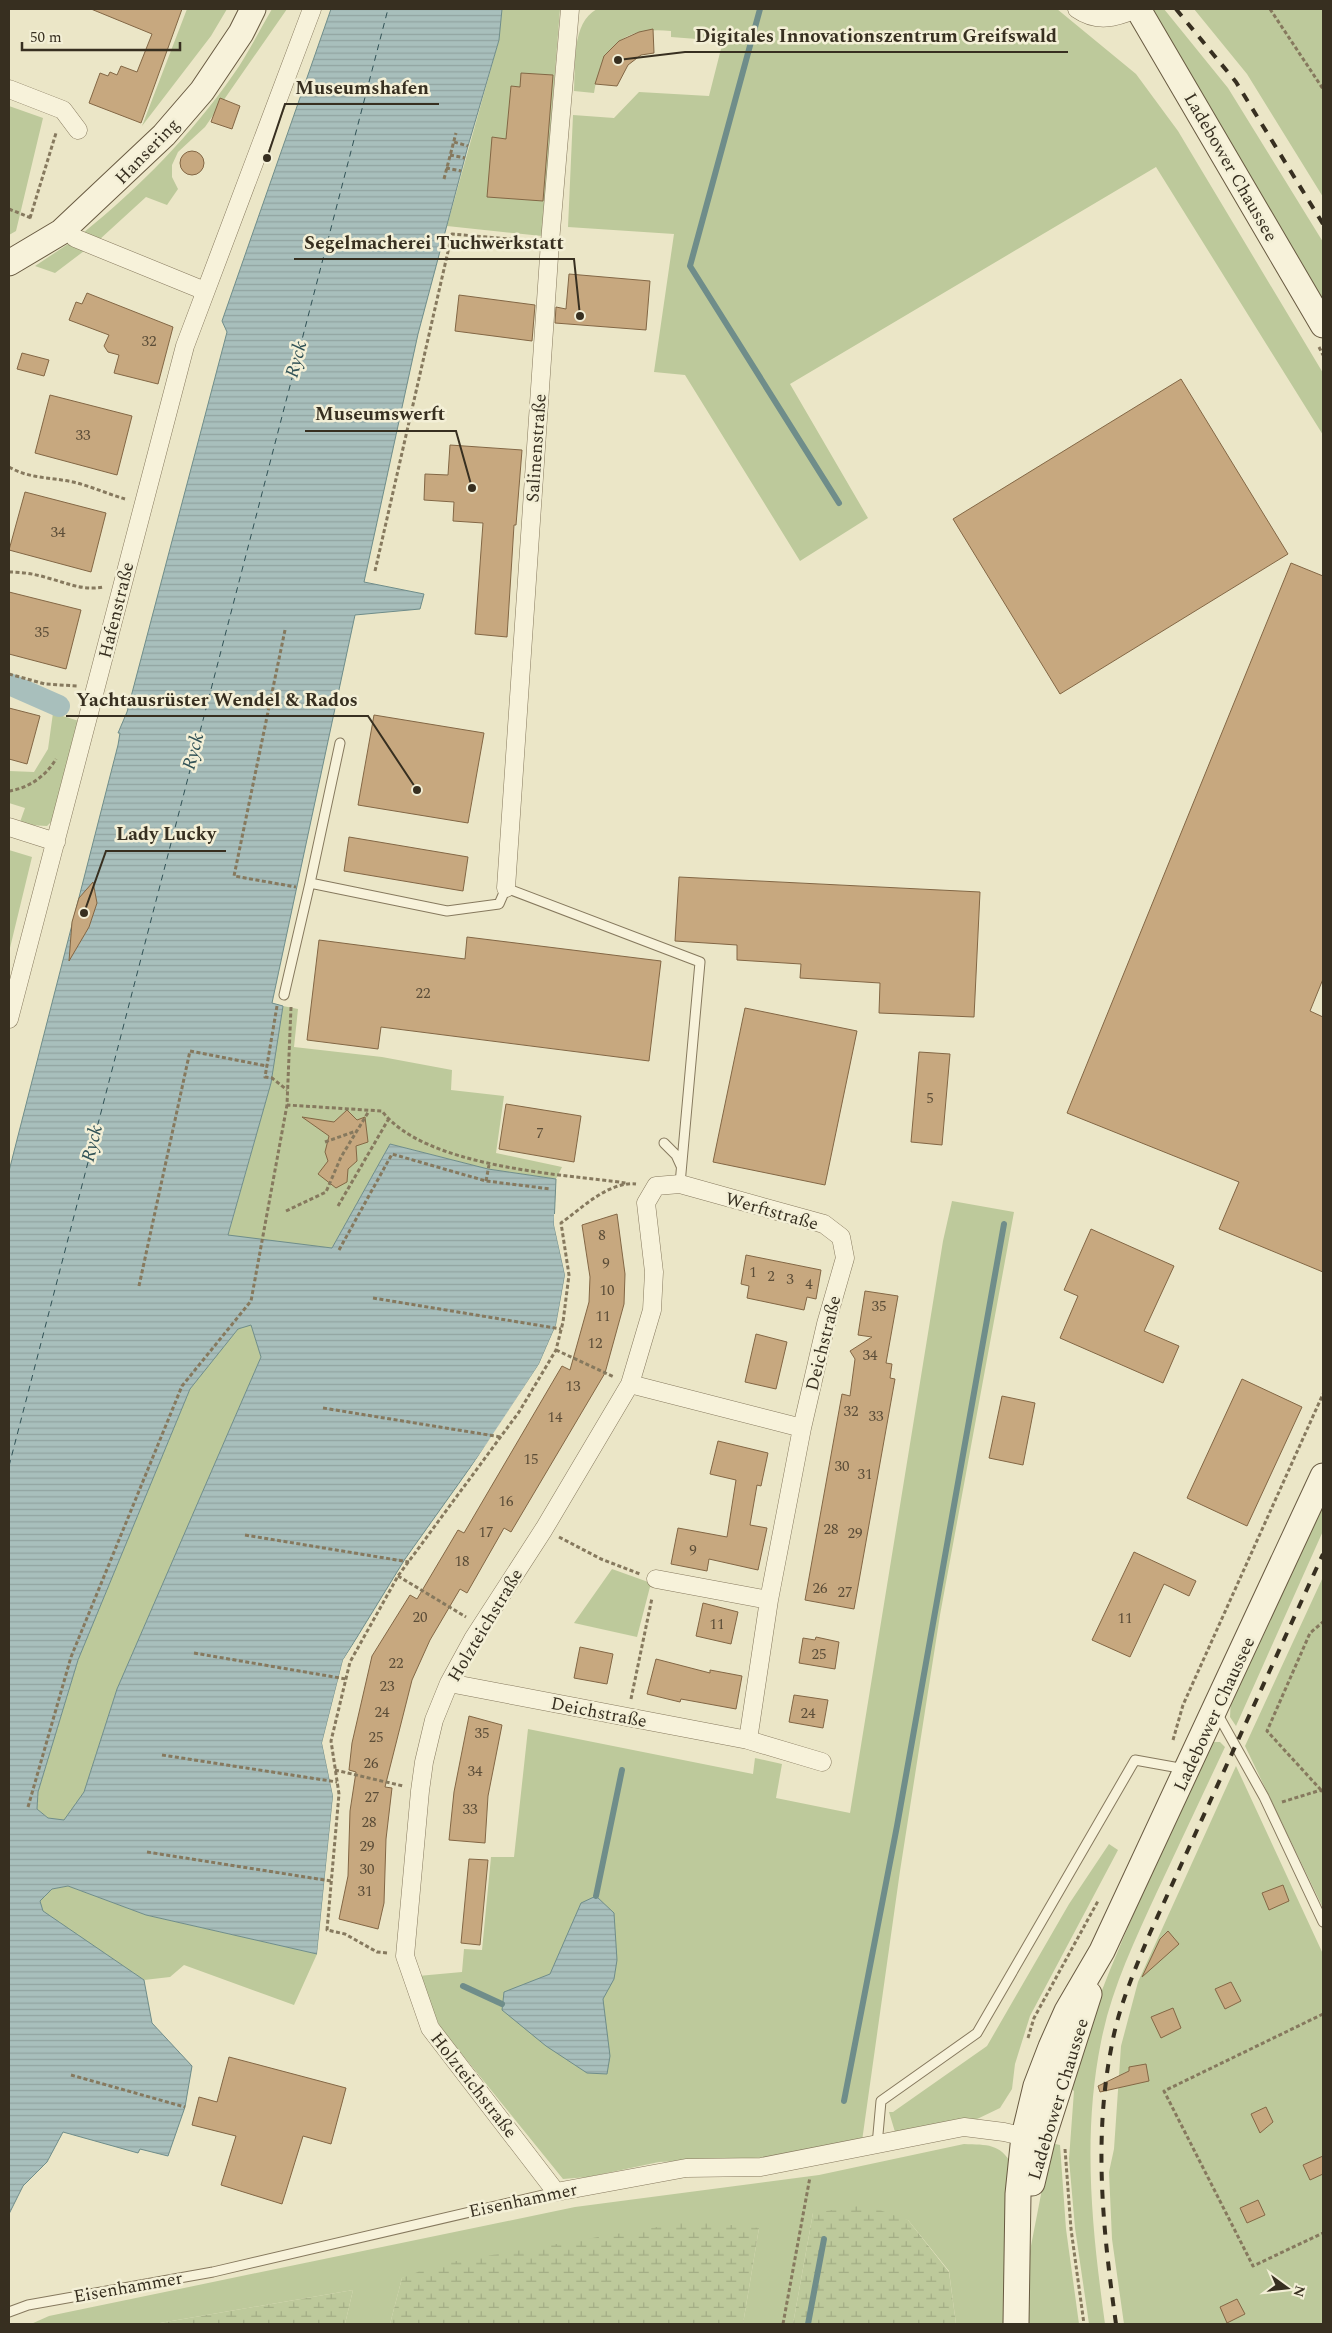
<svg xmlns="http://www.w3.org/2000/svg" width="1332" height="2333" viewBox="0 0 1332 2333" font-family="Spectral,serif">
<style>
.green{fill:#bdc99b}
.wetland{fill:url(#wetland-marsh)}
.water{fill:url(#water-rules);stroke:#6f8d8a;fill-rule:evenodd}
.pier{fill:#ebe6c7}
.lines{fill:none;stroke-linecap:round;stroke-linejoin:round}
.stream{stroke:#6f8d8a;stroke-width:6}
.canal{stroke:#a8bfbc;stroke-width:22}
.ferry{stroke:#315256;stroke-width:1;stroke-dasharray:6 5;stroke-linecap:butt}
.building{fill:#c7a87f;stroke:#836745}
.lane-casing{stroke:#86795e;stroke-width:11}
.street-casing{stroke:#86795e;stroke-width:19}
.secondary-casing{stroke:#685a41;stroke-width:27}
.path{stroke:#86795e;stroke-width:3;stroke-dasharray:4 2.5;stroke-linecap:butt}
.lane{stroke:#f7f2da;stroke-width:9}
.street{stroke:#f7f2da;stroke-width:18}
.secondary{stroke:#f7f2da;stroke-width:25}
.rail{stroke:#372f20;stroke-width:4;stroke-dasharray:9 9;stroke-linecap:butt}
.labels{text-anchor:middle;stroke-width:5;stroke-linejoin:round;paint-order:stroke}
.number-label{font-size:15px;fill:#5b4d38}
.street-label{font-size:18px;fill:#372f20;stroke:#f3efd6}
.water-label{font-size:19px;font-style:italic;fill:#315256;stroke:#f3efd6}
.leader{fill:none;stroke:#372f20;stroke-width:2}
.callout-dot{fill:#372f20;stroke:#f3efd6;stroke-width:2}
.callout-label{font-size:19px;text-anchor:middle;font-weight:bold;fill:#372f20;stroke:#f3efd6;stroke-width:5;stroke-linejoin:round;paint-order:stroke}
</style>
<defs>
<pattern id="wetland-marsh" width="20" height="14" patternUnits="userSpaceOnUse" patternTransform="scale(1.25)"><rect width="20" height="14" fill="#bdc99b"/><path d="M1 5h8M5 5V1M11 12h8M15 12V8" fill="none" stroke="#a3ad85"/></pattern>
<pattern id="water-rules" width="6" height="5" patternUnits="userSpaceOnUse" patternTransform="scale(1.25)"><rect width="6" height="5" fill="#a8bfbc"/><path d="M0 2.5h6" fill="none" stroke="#91a4a1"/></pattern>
</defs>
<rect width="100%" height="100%" fill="#ebe6c7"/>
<path class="green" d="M187,9H227L211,36L142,126Z
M272,9H287L205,127L178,152L172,165V177L178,189L167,205L146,197L99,240L83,233C140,187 191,135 233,75C248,54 259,31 272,9Z
M502,9H560L542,236L447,226L499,40Z
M597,9H1057L1136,74L1178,131L1323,373V435L1156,167L790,384L868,518L800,561L685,375L654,372L674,234L568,227L573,115L614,118L639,92L709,96L723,41L671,37V31C622,26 602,47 594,93L574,91C576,65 571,23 597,9Z
M1153,9H1164L1228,88L1323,242V306L1194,85Z
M1194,9H1323V197L1247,74Z
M9,106L43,118L16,231L9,235Z
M68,244L84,251L55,273L35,266Z
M53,713L79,721L55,818L47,826L29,825L20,822L25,808L9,803V771L34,772L48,749Z
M9,850L32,857L9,952Z
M283,1006L298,1009L294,1047L382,1057L452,1070L451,1090L504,1096L496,1153L562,1167L556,1179L488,1169L390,1144L332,1248L228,1236L271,1083Z
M952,1201L1014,1212L940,1615L900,1871L862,2141L774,2157L659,2162L588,2177L563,2179L440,2027L418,1976L462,1972L464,1949L482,1950L491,1857H514L528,1729L753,1774L755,1758L782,1764L776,1798L850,1813L943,1241Z
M251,1324L261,1357L117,1689L84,1792L64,1821L48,1818L37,1809L38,1792L78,1660L190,1389L238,1329Z
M1323,1499V1531L1236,1726L1230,1717L1231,1698Z
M612,1569L651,1583L637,1637L574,1623Z
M1323,1577V1908L1245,1746Z
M1212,1742H1220L1225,1747C1202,1796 1179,1845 1156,1894C1134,1942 1111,1990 1101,2042C1082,2136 1092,2230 1105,2324H1089L1075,2228L1069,2159L1074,2091L1067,2085C1107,1967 1159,1855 1212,1742Z
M1236,1766L1323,1954V2324H1124L1112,2239L1109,2172L1114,2149L1121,2046L1138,1982Z
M1109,1844L1118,1850L1030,2016L1015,2064L1012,2089L1000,2108L975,2120L895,2132L889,2112H893L987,2046L1069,1904Z
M68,1886L146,1915L317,1954L294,2005L184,1965L170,1977L144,1980L42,1911L40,1901L52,1889Z
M1051,2143L1060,2145L1066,2229L1079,2324H1027L1029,2256Z
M964,2144C987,2145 1000,2143 1012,2165L1004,2255L1006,2324H956L949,2271L908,2220L813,2213L793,2324H743L759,2228L402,2278L390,2324H345L353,2290L154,2324H31L49,2316L575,2207L819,2175Z"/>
<path class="wetland" d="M865,2205L908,2220L949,2272L956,2324H793L813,2213Z
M693,2221L759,2228L743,2324H390L402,2278L439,2264Z
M353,2290L345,2324H154Z"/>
<path class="water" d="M331,9H502L499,40L468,146L418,334L364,582L424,594L420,609L355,615L272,1003L283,1006L271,1083L228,1235L332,1248L390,1144L488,1169L556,1179L554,1225L565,1275L556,1325L539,1364L494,1434L405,1559L343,1660L322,1743L333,1796L317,1954L146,1915L68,1886L52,1889L40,1901L43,1911L144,1980L152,2023L192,2066L185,2107L168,2156L140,2149L138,2153L63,2132L47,2162L23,2186L9,2214V1171L118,745L120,733H118L127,712L227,332L222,321ZM251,1325L261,1357L117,1689L84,1792L64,1820L48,1818L37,1809L38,1792L78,1660L190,1389L238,1329Z
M596,1896L614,1913L617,1960L614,1979L603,1999L610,2056L607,2074L587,2073L546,2046L502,2010L504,1992L550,1974L581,1903Z"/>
<path class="pier" d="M554,1214H556V1225L567,1275L558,1325L541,1365L496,1435L446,1505L539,1364L556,1325L565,1275L554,1225Z
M380,1604L345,1661L325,1743L335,1796L319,1955L317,1954L333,1796L322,1743L343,1660Z"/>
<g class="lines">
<path class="stream" d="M760,9L690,266L839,503
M596,1896L622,1770
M463,1986L502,2004
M844,2101L897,1826L1004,1224
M808,2324L824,2239"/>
<path class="canal" d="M9,684L59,706"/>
<path class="ferry" d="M9,1466L388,9"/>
</g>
<path class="building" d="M91,9H182L141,123L89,103L100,73L108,76L110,72L117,75L121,66L137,72L152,34Z
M653,29L654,53L641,55L628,65L617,86L595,84L604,56L619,41L639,32Z
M521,73L553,75L543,201L487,197L492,137L506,139L511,86L520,87Z
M220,98L240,106L232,129L211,122Z
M180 163a12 12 0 1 1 24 0a12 12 0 1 1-24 0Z
M569,274L650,281L646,330L555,323L556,307L566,309Z
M87,293L173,327L158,384L114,373L119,355L108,352L104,346L109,335L69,320L76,302L82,304Z
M459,295L535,305L532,341L455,331Z
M22,353L49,360L44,376L17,369Z
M1181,379L1288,554L1060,694L953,519Z
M50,395L132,416L117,475L35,453Z
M450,445L522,450L516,525H514L507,637L475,634L483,523L453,521L454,502L424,500L425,474L448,475Z
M25,492L106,513L91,572L9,550Z
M1291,563L1323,576V979L1310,1011L1323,1017V1272L1219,1229L1239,1182L1067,1113Z
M9,592L81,610L66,669L9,654Z
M9,708L40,716L27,764L9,759Z
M374,715L484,733L468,823L358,805Z
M349,837L468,857L463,891L344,871Z
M679,877L980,892L974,1017L879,1013L880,983L800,978L801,964L737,960V945L675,941Z
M93,882L97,903L89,927L69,961L72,922L79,898Z
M467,937L661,961L649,1061L381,1027L378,1049L307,1040L319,940L465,959Z
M745,1008L857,1031L825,1185L713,1162Z
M919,1052L950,1054L942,1145L911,1142Z
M506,1104L581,1116L574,1162L499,1149Z
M347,1110L357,1120L365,1117L368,1142L356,1146L357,1161L348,1169L347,1182L336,1188L318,1174L328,1161L325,1152L329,1136L302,1117L334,1122Z
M617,1214L625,1274L624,1304L605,1373L511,1532L504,1528L467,1593L460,1589L430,1640L412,1680L385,1787L392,1788L386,1839L384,1903L378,1929L339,1919L348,1876L350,1811L356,1772L349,1770L352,1743L372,1656L410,1595L417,1599L458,1530L464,1533L562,1366L570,1370L589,1302L590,1277L582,1225Z
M1091,1229L1174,1266L1144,1331L1179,1346L1163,1383L1060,1338L1078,1296L1064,1290Z
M746,1255L821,1270L816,1299L807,1297L804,1310L747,1298L749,1286L741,1284Z
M865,1291L898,1296L886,1363L892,1364L890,1378L895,1379L854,1609L805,1600L842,1394L850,1396L855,1359L850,1351L872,1337L858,1335Z
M756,1334L787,1342L776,1389L745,1382Z
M1242,1379L1302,1407L1247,1526L1187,1498Z
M1002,1396L1035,1403L1023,1465L989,1458Z
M718,1441L768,1453L761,1486L757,1485L750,1525L767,1528L758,1570L709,1559L707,1571L671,1564L678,1528L727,1537L736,1480L710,1474Z
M1134,1552L1196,1581L1189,1596L1164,1584L1130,1657L1092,1640Z
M703,1603L738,1612L731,1644L696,1636Z
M816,1637L839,1642L835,1669L799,1663L803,1638L815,1640Z
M580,1647L613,1654L607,1684L574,1678Z
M656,1659L710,1673V1670L742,1676L736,1709L681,1699L680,1702L647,1694Z
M794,1695L828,1700L823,1728L789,1722Z
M469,1716L502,1725L488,1796L485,1843L449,1840L454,1792Z
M469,1859L488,1860L480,1945L461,1943Z
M1283,1885L1289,1901L1269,1910L1262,1893Z
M1168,1931L1179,1944L1142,1977L1160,1939Z
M1231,1982L1241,2001L1225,2009L1215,1989Z
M1173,2008L1181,2028L1161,2038L1151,2017Z
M229,2057L346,2088L331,2144L303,2136L282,2204L221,2185L236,2136L192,2125L199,2097L217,2102Z
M1146,2064L1149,2081L1100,2092L1098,2086L1129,2071V2067Z
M1266,2107L1273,2122L1260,2133L1251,2114Z
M1323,2156V2174L1310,2180L1303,2165Z
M1258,2200L1265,2215L1247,2223L1240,2208Z
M1237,2299L1245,2314L1227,2323L1220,2307Z"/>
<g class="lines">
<defs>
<path id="lane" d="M310,883L340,743
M284,995L310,883L447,911L499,904L506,888L700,962L680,1184
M664,1143L676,1155L681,1166
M1217,1713L1264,1797L1323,1922
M877,2145L881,2101L977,2033L1135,1760L1185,1769
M9,2312L28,2305L213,2272L556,2192"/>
<path id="street" d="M1077,9C1097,23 1115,18 1136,9
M9,89L63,110L78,130
M75,238L205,291
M9,827L56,842
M506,888L550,242L570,9
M9,1019L185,346L312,9
M630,1384L802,1428
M656,1579L769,1600
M449,1683L748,1740L769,1600L802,1428L826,1324L845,1258L841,1237L824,1224L680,1184L656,1186L646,1203L654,1272L652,1310L630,1384L544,1529L473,1639L449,1683L434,1720L424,1762L420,1791L405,1956L430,2028L556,2192L686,2168L761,2167L964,2127L1004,2132L1034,2139
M748,1740L822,1762"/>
<path id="secondary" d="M1138,9L1323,325
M9,263L61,232L164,135L202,91L241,33L253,9
M1032,2183L1042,2141L1089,1994
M1016,2324L1018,2194L1024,2136L1036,2086L1051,2047L1067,2011L1102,1951L1323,1476"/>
</defs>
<use href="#lane" class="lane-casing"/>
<use href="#street" class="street-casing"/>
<use href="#secondary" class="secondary-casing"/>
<path class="path" d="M1270,9L1323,89
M454,142L468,146
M450,155L465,158
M446,168L461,171
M444,179L456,133
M9,209L31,218
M30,218L56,133
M1319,347L1323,355
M9,467C30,479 50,477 73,482C90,486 108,494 125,499
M375,571L452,234L532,241
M9,572C22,572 35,574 48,578C67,583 83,591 103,587
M285,630L234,876L296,887
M9,674L45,684L77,686
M9,791C29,788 46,776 56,759
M277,1006L265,1077L272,1078L287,1090
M291,1007L287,1105L382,1111C424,1167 560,1174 626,1183
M325,1142L356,1131
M486,1181L489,1165
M338,1206L388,1120
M286,1211L326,1192L341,1157L369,1111
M339,1250L392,1154L486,1181L551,1189
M139,1286L190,1051L267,1066
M373,1298L561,1329
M556,1350L614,1377
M323,1408L501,1437
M245,1535L409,1562
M559,1537L601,1559L640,1574
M398,1576L466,1617
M194,1653L346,1679
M631,1699L652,1598
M1173,1740L1183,1705L1323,1394
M162,1755L337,1782
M335,1770L403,1786
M1321,1790L1267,1731L1310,1633L1323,1622
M1282,1802L1321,1790L1323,1793
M28,1807L71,1657L182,1386L251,1301L287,1105
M147,1852L331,1881
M387,1953L377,1952L345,1934L327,1930L339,1794L331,1741L350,1662L398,1576L519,1412L556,1350L563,1322L569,1275L561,1223C582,1208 609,1181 636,1184
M1323,2014L1164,2091L1253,2266L1323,2233
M1028,2038L1034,2018L1098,1901
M71,2075L185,2107
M1065,2149L1071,2229L1084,2324
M783,2324L810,2177"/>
<use href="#lane" class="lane"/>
<use href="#street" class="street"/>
<use href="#secondary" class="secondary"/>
<path class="rail" d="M1176,9L1236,82L1323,224
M1116,2324C1103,2231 1093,2138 1112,2044C1119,2006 1135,1969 1150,1933L1323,1554"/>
</g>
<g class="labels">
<g class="number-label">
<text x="149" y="346">32</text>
<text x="83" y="440">33</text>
<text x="58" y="537">34</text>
<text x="42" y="637">35</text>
<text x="423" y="998">22</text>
<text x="930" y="1103">5</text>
<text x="540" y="1138">7</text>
<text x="602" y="1240">8</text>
<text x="606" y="1268">9</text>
<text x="753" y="1277">1</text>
<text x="771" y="1281">2</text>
<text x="790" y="1284">3</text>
<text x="809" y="1289">4</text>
<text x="607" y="1295">10</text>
<text x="879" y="1311">35</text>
<text x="603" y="1321">11</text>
<text x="595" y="1348">12</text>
<text x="870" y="1360">34</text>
<text x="573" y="1391">13</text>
<text x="851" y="1416">32</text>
<text x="876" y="1421">33</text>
<text x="555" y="1422">14</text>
<text x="531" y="1464">15</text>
<text x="842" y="1471">30</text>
<text x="865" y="1479">31</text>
<text x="506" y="1506">16</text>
<text x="831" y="1534">28</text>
<text x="486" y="1537">17</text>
<text x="855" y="1538">29</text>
<text x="693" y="1555">9</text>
<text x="462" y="1566">18</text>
<text x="820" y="1593">26</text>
<text x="845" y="1597">27</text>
<text x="420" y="1622">20</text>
<text x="1125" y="1623">11</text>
<text x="717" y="1629">11</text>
<text x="819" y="1659">25</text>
<text x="396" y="1668">22</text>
<text x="387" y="1691">23</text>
<text x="382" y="1717">24</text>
<text x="808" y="1718">24</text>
<text x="482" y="1738">35</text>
<text x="376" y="1742">25</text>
<text x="371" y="1768">26</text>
<text x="475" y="1776">34</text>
<text x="372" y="1802">27</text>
<text x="470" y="1814">33</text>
<text x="369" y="1827">28</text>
<text x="367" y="1851">29</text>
<text x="367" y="1874">30</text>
<text x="365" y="1896">31</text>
</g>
<g class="street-label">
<text transform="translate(147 151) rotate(-46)" y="6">Hansering</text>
<text transform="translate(1231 167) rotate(60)" y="6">Ladebower Chaussee</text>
<text transform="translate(536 448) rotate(-86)" y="6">Salinenstraße</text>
<text transform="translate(116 610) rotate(-76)" y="6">Hafenstraße</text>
<text transform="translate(772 1211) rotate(16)" y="6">Werftstraße</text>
<text transform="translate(823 1343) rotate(-76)" y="6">Deichstraße</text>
<text transform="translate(485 1625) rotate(-59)" y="6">Holzteichstraße</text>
<text transform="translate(599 1712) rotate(11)" y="6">Deichstraße</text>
<text transform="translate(1214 1714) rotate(-65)" y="6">Ladebower Chaussee</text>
<text transform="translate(474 2085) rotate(52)" y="6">Holzteichstraße</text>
<text transform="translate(1058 2099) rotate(-73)" y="6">Ladebower Chaussee</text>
<text transform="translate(523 2200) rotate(-12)" y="6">Eisenhammer</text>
<text transform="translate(128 2287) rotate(-10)" y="6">Eisenhammer</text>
</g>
<g class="water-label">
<text transform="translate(295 359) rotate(-75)" y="7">Ryck</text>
<text transform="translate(192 751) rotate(-75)" y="7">Ryck</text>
<text transform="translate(91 1143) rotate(-76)" y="7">Ryck</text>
</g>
</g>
<path class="leader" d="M618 60L685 52H1068M267 158L285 104H439M580 316L574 259H294M472 488L456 431H305M417 790L368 716H66M84 913L106 851H226"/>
<g class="callout-dot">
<circle cx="618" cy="60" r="5"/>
<circle cx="267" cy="158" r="5"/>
<circle cx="580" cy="316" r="5"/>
<circle cx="472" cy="488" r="5"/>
<circle cx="417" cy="790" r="5"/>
<circle cx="84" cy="913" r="5"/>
</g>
<g class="callout-label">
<text x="876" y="42">Digitales Innovationszentrum Greifswald</text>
<text x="362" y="94">Museumshafen</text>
<text x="434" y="249">Segelmacherei Tuchwerkstatt</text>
<text x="380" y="420">Museumswerft</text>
<text x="217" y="706">Yachtausrüster Wendel &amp; Rados</text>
<text x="166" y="840">Lady Lucky</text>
</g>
<rect width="1332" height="2333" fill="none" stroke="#372f20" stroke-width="20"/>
<g transform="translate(1287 2288) rotate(105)" stroke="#f3efd6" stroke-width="4" paint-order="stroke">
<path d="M0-4L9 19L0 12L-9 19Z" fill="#372f20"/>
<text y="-8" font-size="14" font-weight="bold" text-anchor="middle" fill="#372f20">N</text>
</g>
<path d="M22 42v8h158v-8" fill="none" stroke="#372f20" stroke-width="2.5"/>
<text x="30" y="42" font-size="15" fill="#372f20" stroke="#f3efd6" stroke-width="4" paint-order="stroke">50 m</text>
</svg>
